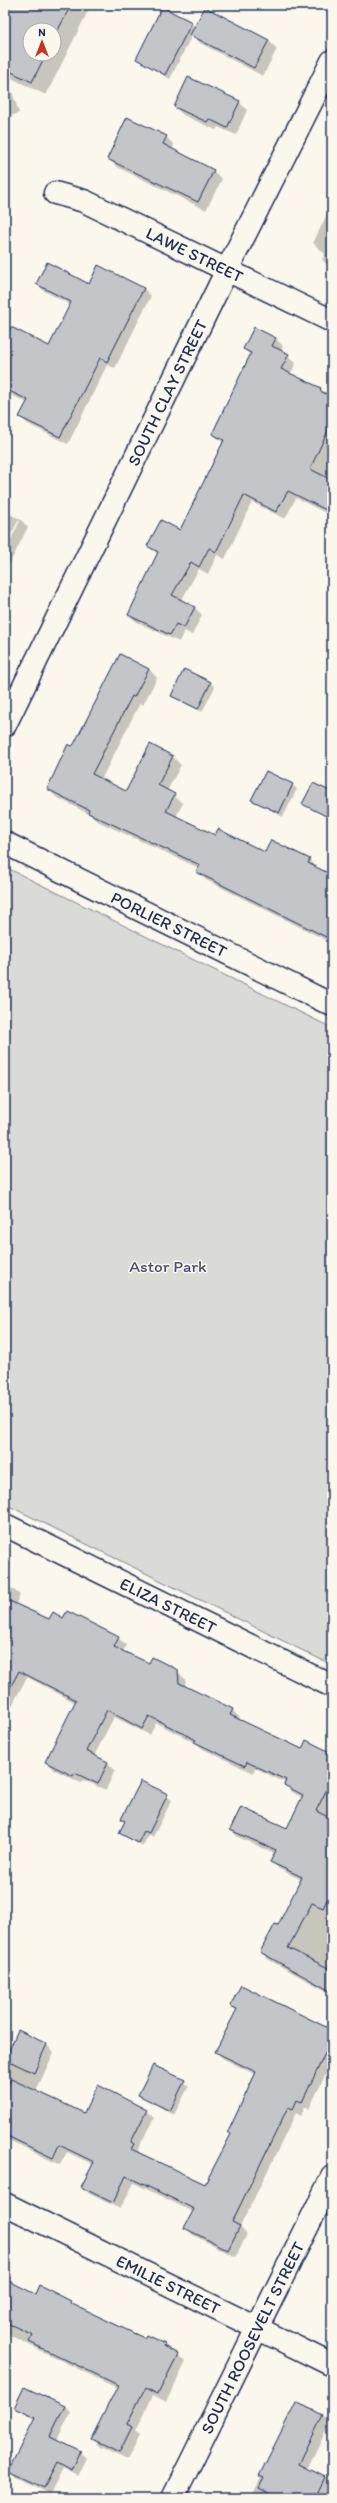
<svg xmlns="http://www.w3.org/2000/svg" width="337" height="2503" viewBox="0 0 337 2503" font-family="Itim,sans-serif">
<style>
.green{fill:#dadad7;stroke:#7a849a}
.shadow{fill:#0003;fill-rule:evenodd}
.building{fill:#c3c5c9;stroke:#1b2f5e}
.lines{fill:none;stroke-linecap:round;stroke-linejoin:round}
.minor-casing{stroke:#1b2f5e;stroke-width:25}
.minor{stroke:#fbf7ec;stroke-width:22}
.labels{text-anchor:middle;stroke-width:3;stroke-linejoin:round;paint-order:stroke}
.street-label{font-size:17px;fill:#1b2f5e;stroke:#fbf7ec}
.park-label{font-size:17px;fill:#415176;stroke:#fbf7ec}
</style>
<rect width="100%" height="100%" fill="#fbf7ec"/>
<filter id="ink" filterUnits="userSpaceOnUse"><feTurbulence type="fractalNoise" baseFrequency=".025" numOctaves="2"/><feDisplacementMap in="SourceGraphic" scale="8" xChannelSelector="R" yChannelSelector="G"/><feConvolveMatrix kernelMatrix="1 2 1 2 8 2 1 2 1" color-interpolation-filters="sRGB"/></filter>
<g filter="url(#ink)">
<path class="green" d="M5,867L332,1028V1665L5,1504Z"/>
<path class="shadow" d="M5,5H91L46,95L7,76L19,113L5,118ZM30,30H54V54H30Z
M296,5H304L303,8Z
M191,23L196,27L269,41L277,49L263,76L200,43L192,35L170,79L137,59Z
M239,102L247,110L236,135L218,127L216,130L183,115L175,107Z
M166,137L174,145L172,150L213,171L222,179L206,210L117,167L108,158Z
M332,204V269L322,260L325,254L313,243Z
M98,266L144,289L151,296L115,368L107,365L68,444L28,424L20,417L28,403L5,392V341L49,348L71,305L44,291L37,284L89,285Z
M276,339L283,346L281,351L296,363L290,375L321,389L332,398V516L296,498L285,519L252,502L225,559L217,555L208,574L199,569L181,601L194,607L202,615L192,635L184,631L179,642L137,622L129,614L158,554L148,546L180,531L224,444L213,434L251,356L244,349Z
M5,512L20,519L28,527L5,573V551L20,521H18L5,547Z
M149,669L157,678L143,705L140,703L101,780L126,792L173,757L181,765L167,791L183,803L176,817L215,836L265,854L309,860L317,868L332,876V943L206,880L197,871L199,868L97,821L91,815L56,797L48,789L72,747Z
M210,683L215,687L202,712L172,696Z
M292,785L297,789L283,817L253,800Z
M332,793V820L304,804Z
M5,1583L20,1595L15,1605L49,1621L64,1620L118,1638L126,1645L123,1652L149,1664L177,1671L185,1679L186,1687L232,1710L240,1718L238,1720L302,1751L332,1754V1994L269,1960L261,1952L278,1926L302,1880L279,1869L271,1861L275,1854L238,1837L231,1830L287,1829L303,1798L292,1792L286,1783L255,1768L253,1773L203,1749L196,1743L156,1723L150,1735L114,1717L94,1756L108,1763L115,1770L106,1790L83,1780L81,1783L53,1769L46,1762L76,1703L27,1677L8,1713L5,1711Z
M141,1782L172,1800L153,1837L149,1834L143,1846L121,1833L126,1822L123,1819Z
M232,2005L332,2032V2061L309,2109L305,2107L301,2116L296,2113L240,2227L247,2234L236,2257L193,2235L186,2228L193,2212L134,2183L120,2209L90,2194L82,2187L94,2165L67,2152L60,2165L5,2138V2060L19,2031L47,2045L54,2052L36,2091L84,2114L146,2111L154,2118L138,2149L140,2154L205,2186L231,2134L229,2132L256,2075L224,2059L216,2052L237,2011Z
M154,2066L189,2086L174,2115L139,2095Z
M5,2280L35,2295L70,2302L75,2306L145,2340L164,2344L186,2362L166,2402L153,2395L135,2431L140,2435L127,2460L100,2447L92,2439L117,2388L5,2333Z
M297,2404L323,2416L330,2423L307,2469L332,2481V2498H251Z
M65,2406L71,2412L57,2440L81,2452L87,2458L78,2476L63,2468L50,2494L16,2477L10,2471L35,2421L15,2408Z"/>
<path class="building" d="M5,5H71L54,38V30H30V54H46L32,82L5,69Z
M162,7L192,22L165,75L136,59Z
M205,7L269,40L254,68L190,35Z
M188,77L240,101L227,128L209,119L207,122L174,107Z
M127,117L167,136L163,144L214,170L198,202L107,159Z
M47,262L89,284L98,265L144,288L107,362L100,358L60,437L19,417L28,400L5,389V338L11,327L49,346L71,302L36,284Z
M254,327L276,338L272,346L289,354L281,369L321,388L320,391L332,397V422L311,467L312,470L332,480V513L288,491L276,512L244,495L216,552L209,548L199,567L191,562L172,595L195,607L184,628L176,624L170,635L128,615L158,552L147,546L161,520L180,530L224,440L212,434L251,353L243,349Z
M120,654L149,669L134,697L132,696L92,774L126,791L150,744L173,756L158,785L175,794L166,811L215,835L218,829L265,852L271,840L310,859L308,863L332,875V940L196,872L200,865L88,813L89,810L47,789L68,744L72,746L74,744Z
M184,669L211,682L198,709L171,696Z
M266,771L293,784L279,813L251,800Z
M313,783L332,792V819L302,804Z
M5,1599L49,1619L53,1612L63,1618L67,1611L119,1637L114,1647L149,1663L152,1657L178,1670L179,1683L233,1709L230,1715L302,1749L306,1740L332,1753V1779L316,1811L332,1819V1890L323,1908L312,1903L288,1948L332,1970V1992L260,1952L275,1924L278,1925L302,1877L270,1862L276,1850L230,1830L241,1807L287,1828L303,1795L284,1785L286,1780L247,1762L245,1766L194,1742L196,1740L149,1716L142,1729L107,1710L86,1751L108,1762L98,1784L75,1773L73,1776L45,1762L76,1700L19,1671L5,1697Z
M141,1781L168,1794L149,1833L144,1831L138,1843L119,1833L125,1821L121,1819Z
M241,1985L332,2030V2039L302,2102L297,2100L293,2109L288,2107L277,2130L232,2222L240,2226L228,2250L184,2228L194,2209L126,2176L113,2203L81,2187L94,2162L59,2145L53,2158L5,2135V2092L11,2079L84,2113L98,2085L147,2110L131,2142L134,2144L131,2149L205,2184L231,2134L228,2132L256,2072L215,2052L237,2009L230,2006Z
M18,2030L47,2044L34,2073L5,2059Z
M153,2065L185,2080L170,2111L138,2095Z
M5,2279L35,2294L39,2285L71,2301L70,2303L144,2338L146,2335L165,2344L163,2346L178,2354L158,2394L145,2388L127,2424L132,2427L119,2453L91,2439L118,2385L29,2342L33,2335L5,2322Z
M24,2387L65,2406L50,2436L81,2451L72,2471L57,2463L44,2488L8,2471L35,2418L14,2408Z
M296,2402L323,2415L299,2464L325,2477L315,2498H278L259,2488L264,2478L259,2476Z"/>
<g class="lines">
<defs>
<g id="minor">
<path id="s1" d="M55,193L84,201L332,321"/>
<path id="s2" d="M5,725L227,270L332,61"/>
<path id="s3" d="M5,843L332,1005"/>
<path id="s4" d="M5,1525L332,1686"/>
<path id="s5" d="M5,2204L332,2365"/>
<path id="s6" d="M173,2498L332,2177"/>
</g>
</defs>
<use href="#minor" class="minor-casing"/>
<use href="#minor" class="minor"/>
</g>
</g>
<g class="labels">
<g class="street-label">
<text dy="6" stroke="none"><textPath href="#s1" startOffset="153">LAWE STREET</textPath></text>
<text dy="6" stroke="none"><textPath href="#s2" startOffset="370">SOUTH CLAY STREET</textPath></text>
<text dy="6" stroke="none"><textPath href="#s3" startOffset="183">PORLIER STREET</textPath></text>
<text dy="6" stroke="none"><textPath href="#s4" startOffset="182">ELIZA STREET</textPath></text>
<text dy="6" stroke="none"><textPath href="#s5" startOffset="182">EMILIE STREET</textPath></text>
<text dy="6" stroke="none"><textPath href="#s6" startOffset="179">SOUTH ROOSEVELT STREET</textPath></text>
</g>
<g class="park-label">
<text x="168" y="1272">Astor Park</text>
</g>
</g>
<rect width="337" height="2503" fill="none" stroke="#fbf7ec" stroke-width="20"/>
<rect x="10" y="10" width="317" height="2483" fill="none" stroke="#1b2f5e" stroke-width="1.5" filter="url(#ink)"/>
<g transform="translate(42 42)"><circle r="19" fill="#fbf7ec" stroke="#a1a7b3"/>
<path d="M0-3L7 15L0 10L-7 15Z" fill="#c8321e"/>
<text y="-6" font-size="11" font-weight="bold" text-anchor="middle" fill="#1b2f5e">N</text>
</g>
</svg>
